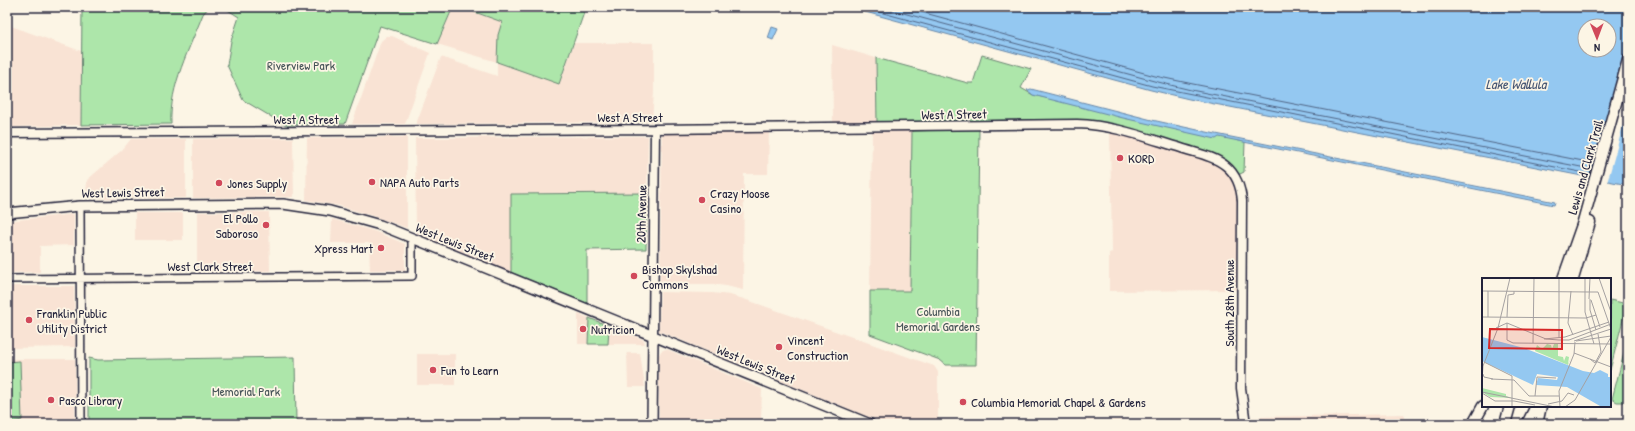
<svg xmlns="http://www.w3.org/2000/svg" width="1635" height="431" viewBox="0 0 1635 431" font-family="'Patrick Hand',sans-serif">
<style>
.built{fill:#f9e3d4}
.green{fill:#ade6aa;stroke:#688472}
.water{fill:#94c8f1;stroke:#6686a8;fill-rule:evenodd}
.pier{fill:#fcf5e5}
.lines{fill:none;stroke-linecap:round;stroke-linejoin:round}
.shore{stroke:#506484;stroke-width:1}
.tertiary-casing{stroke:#22223b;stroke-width:10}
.secondary-casing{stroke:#22223b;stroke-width:11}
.primary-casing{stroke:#22223b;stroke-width:12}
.motorway-casing{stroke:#22223b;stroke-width:13}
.tertiary{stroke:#fcf5e5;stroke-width:7}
.secondary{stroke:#fcf5e5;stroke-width:8}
.primary{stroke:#fcf5e5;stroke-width:9}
.motorway{stroke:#fcf5e5;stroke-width:10}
.poi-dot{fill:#d1495b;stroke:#fcf5e5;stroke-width:1.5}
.labels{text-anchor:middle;stroke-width:3.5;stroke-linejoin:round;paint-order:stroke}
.park-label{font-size:13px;fill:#455357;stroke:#fcf5e5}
.street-label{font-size:13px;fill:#22223b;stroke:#fcf5e5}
.poi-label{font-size:13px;fill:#22223b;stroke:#fcf5e5;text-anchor:start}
.water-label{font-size:14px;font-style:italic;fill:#445472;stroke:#fcf5e5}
.inset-road{fill:none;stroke:#a5a1a1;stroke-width:1}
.view{fill:#d62828;fill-opacity:0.15;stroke:#d62828;stroke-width:2}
.inset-edge{fill:none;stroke:#22223b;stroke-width:2}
</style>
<rect width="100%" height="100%" fill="#fcf5e5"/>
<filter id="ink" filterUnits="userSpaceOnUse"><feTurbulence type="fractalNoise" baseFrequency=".025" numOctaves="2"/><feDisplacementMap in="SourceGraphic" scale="8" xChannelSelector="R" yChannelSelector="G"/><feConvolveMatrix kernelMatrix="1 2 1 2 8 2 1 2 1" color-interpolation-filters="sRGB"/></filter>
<g filter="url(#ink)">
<path class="built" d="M453,7H461L502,22L498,35L559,84L574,43H654V92L652,122L416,124L441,57L497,76V62L437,44Z
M11,26L81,51V125L12,127Z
M387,36H392L430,53L405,124H352L381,41Z
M832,45L876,58L877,123H833Z
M872,131H912L910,291H870Z
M1110,131L1211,162L1221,167L1229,175L1236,188L1238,199L1237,290L1109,291V253L1112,252Z
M769,132L768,174H744L743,290L726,286L711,284H660L662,133Z
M648,136L647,193L511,194V272L416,233L415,138Z
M407,137V228L373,216L340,206L306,200L307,138Z
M293,138L294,197L193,198V139Z
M131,139H186V198H86L87,180L122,150Z
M197,212H269L270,271L197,272Z
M135,213H183V240H135Z
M74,214V245L40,246V272L7,273V221Z
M332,219L374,231L405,244V270H370L369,243H331Z
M7,286H74L75,347L7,348Z
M660,292L712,293L730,295L744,299L934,366L938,372V424H886L659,331Z
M578,314L589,318L588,344H578Z
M609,326L644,340L645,344H608Z
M666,349L762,389L761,419H717V424H659V355L661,351Z
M627,353H640L645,387H628Z
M417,354H455V385H417Z
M7,359H75V421H20L7,424Z
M1404,414V424H1250V418L1257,417Z
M1241,419L1242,424H947V422Z"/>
<path class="green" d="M82,7H209L203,14C190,48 169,86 171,124L81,125Z
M223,7H453L437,44L380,26L345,124L285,125L243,100L227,65L231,41L239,17Z
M461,7H586L559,84L497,62L498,35L502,22Z
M982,55L1031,69L1021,88L1033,95L1245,142L1244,172L1238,175L1229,163L1216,155L1119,125L1101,122L1019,120L877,123L876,58L968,83H973Z
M979,129L976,365H946L940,360L870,334V291H910L912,131Z
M647,193L646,249L587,250V303L511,272V194Z
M1610,300L1627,304L1610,370Z
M589,318L609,326L608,344H588Z
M1628,338V402H1617L1612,399Z
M295,357L296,424H89V358L98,360Z
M20,361L22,420L7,423V362Z"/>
<path class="water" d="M847,7H1628V185L1189,99L1151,90ZM1585,26H1609V50H1585Z
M772,27L778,29L773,40L768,38Z
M1031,89L1152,120L1216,134L1555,202L1554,205L1219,137L1216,139L1123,118L1033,95L1027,90Z"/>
<path class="pier" d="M1628,43V108L1607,183L1590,180Z"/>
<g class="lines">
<path class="shore" d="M861,7L1152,86L1590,174
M881,7L1154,81L1191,90L1591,169
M903,7L1155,76L1193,84L1593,163"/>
<defs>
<path id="tertiary" d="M80,206L81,424
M7,279L412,276V238"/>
<path id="secondary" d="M7,133L655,129L1077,124C1114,125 1147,138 1181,148C1196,153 1214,156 1226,166C1236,174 1241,188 1242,201L1241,388L1246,424
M653,336L655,129"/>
<path id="primary" d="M7,213L80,206L283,204L330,211L380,225L870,424
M652,424L653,336"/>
<path id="motorway" d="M1563,279L1582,225L1628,60
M1573,279L1590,222
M1473,424L1483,406
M1505,424L1510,406
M1527,424L1536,406
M1537,424L1541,406"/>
</defs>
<use href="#tertiary" class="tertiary-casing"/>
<use href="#secondary" class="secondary-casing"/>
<use href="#primary" class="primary-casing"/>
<use href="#motorway" class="motorway-casing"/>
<use href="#tertiary" class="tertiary"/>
<use href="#secondary" class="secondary"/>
<use href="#primary" class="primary"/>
<use href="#motorway" class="motorway"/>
</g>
</g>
<g class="poi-dot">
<circle cx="1120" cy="158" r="4"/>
<circle cx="372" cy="182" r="4"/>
<circle cx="219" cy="183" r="4"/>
<circle cx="702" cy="200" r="4"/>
<circle cx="266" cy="225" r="4"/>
<circle cx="381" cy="248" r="4"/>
<circle cx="634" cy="276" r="4"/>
<circle cx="29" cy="320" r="4"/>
<circle cx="583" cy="329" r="4"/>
<circle cx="779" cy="347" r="4"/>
<circle cx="433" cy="370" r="4"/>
<circle cx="51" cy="400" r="4"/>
<circle cx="963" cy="402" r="4"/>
</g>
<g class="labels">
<g class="park-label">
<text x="301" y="70">Riverview Park</text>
<text x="938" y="316">Columbia<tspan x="938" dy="15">Memorial Gardens</tspan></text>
<text x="246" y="396">Memorial Park</text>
</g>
<g class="street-label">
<text transform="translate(954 114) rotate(-1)" y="5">West A Street</text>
<text x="630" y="122">West A Street</text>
<text x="306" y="124">West A Street</text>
<text transform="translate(1585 167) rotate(-74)" y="5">Lewis and Clark Trail</text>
<text transform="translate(123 192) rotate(-1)" y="5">West Lewis Street</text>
<text transform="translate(641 214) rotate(-89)" y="5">20th Avenue</text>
<text transform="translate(455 242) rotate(22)" y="5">West Lewis Street</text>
<text x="210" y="271">West Clark Street</text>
<text transform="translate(1229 303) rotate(-90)" y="5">South 28th Avenue</text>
<text transform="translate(756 364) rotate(22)" y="5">West Lewis Street</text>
</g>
<g class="poi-label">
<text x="1128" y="163">KORD</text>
<text x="380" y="187">NAPA Auto Parts</text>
<text x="227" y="188">Jones Supply</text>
<text x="710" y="198">Crazy Moose<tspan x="710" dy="15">Casino</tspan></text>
<text x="258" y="223" text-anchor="end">El Pollo<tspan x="258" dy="15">Saboroso</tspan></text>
<text x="373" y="253" text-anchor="end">Xpress Mart</text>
<text x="642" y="274">Bishop Skylshad<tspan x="642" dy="15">Commons</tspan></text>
<text x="37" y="318">Franklin Public<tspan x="37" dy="15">Utility District</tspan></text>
<text x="591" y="334">Nutricion</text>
<text x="787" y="345">Vincent<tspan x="787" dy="15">Construction</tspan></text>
<text x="441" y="375">Fun to Learn</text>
<text x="59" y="405">Pasco Library</text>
<text x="971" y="407">Columbia Memorial Chapel &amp; Gardens</text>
</g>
<g class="water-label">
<text x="1516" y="89">Lake Wallula</text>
</g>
</g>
<g transform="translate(1482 278)">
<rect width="129" height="129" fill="#fcf5e5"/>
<path d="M65,66L69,67L70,71L72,66H76V78L81,79L82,83L84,78L87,79L86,86L89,80L86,87L53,73L55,67L60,71ZM0,110L24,116V118L30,120L8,119L0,114Z" fill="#ade6aa"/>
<path d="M0,59L42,70L101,93L112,95L118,92L126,96V99H129V129L118,128L85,109L54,107L56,100L75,102L76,99L55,96L51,107L0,83Z" fill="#94c8f1"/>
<path class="inset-road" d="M117,0L129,34M103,1V34L112,66M0,13L108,14M89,13L86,45L91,57M107,21L108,0M108,21V32L114,52M109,22L118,49M0,39L104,40L114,37M6,39V13M25,39L26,17L32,16V13M129,46L87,62H77L64,61L25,45V62L31,65L129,66M14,50L25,45M77,60V0M62,61L83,59L127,44M92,63L129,51L116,14H108M94,63L129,58M51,65L52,0M92,75L129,89M108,81L113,85L119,74L116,56M2,84L30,98V129M1,96L2,99L11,101M9,101L32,102L47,118H77M0,103L1,88L16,50L28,0M0,114L73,129M0,115L13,123H32L53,127M53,118L55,99L74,100M66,126L80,123L86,115L92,117M78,129L77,113L92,76L93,64M83,129L93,122L129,59"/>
<path class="view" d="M8,51L80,52V71L7,70Z"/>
<rect width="129" height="129" class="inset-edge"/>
</g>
<rect width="1635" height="431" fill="none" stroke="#fcf5e5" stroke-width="24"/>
<rect x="12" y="12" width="1611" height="407" fill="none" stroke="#22223b" stroke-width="1.5" filter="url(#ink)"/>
<g transform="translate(1597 38) rotate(179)"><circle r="19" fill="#fcf5e5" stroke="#a5a1a1"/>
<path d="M0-3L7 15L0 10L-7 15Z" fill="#d1495b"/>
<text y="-6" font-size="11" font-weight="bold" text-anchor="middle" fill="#22223b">N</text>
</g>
</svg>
